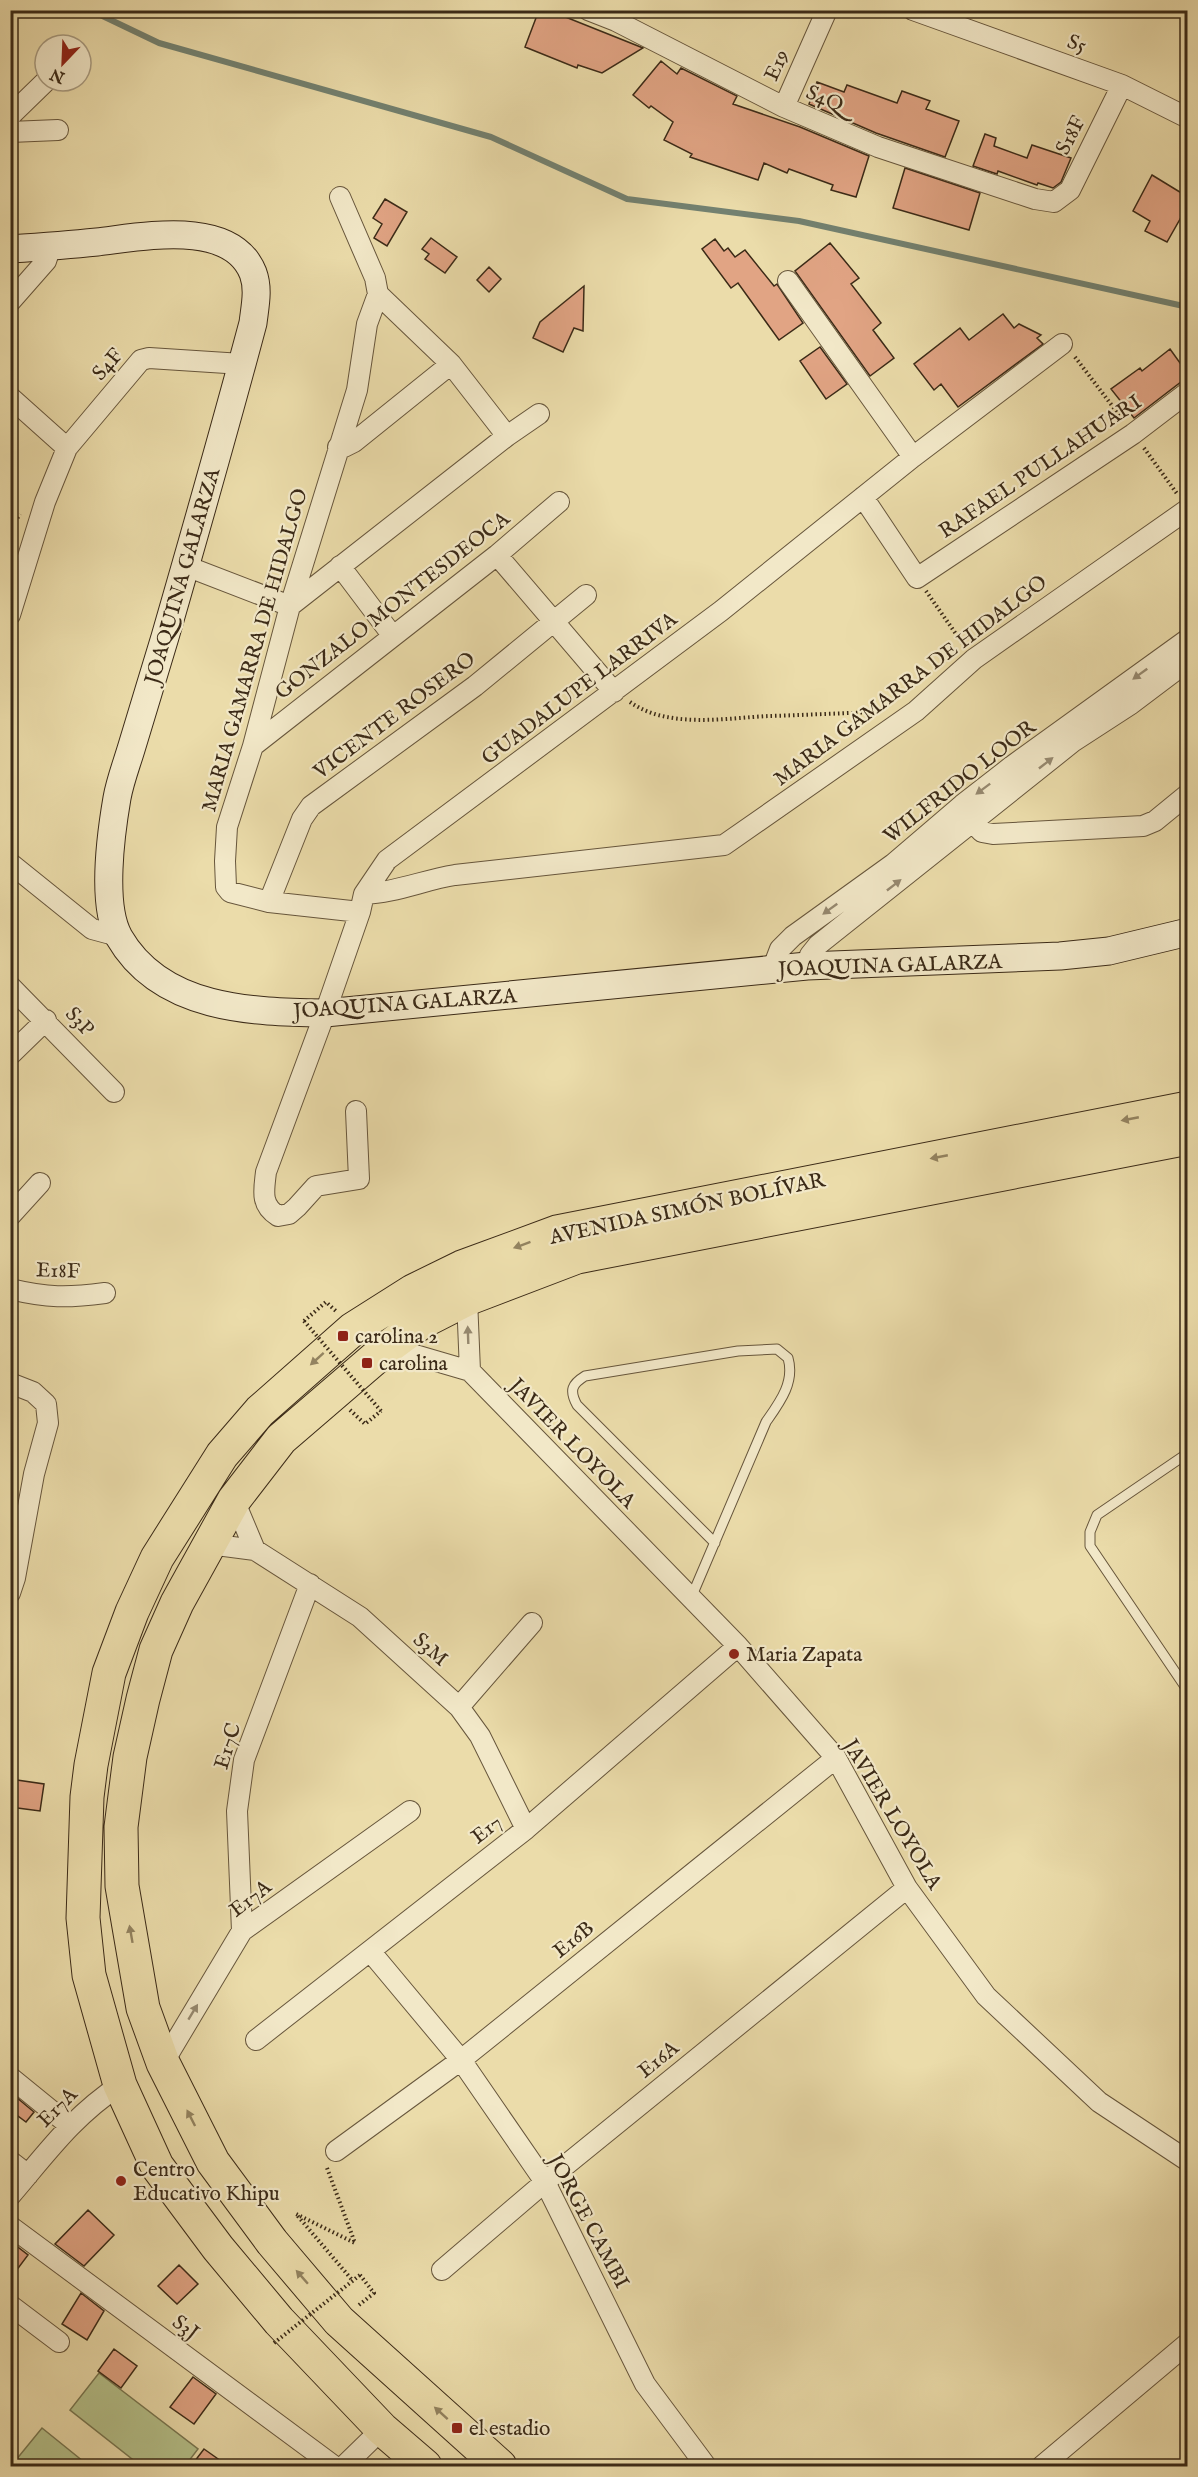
<svg xmlns="http://www.w3.org/2000/svg" width="1198" height="2477" viewBox="0 0 1198 2477" font-family="'IM FELL English',serif">
<style>
.green{fill:#b5c18a;stroke:#787650;stroke-width:1.5}
.lines{fill:none;stroke-linecap:round;stroke-linejoin:round}
.stream{stroke:#738170;stroke-width:6}
.building{fill:#e1a484;stroke:#3b2a17;stroke-width:1.5}
.lane-casing{stroke:#67563c;stroke-width:11}
.street-casing{stroke:#67563c;stroke-width:22}
.secondary-casing{stroke:#3b2a17;stroke-width:29}
.highway-casing{stroke:#3b2a17;stroke-width:35}
.path{stroke:#3b2a17;stroke-width:4;stroke-dasharray:1.5 3;stroke-linecap:butt}
.lane{stroke:#f2e8c8;stroke-width:9}
.street{stroke:#f2e8c8;stroke-width:20}
.secondary{stroke:#f2e8c8;stroke-width:27}
.highway{stroke:#ebdcaa;stroke-width:33}
.path-bridge{stroke:#3b2a17;stroke-width:4;stroke-dasharray:1.5 3;stroke-linecap:butt}
.oneway{fill:#968970}
.oneway2{fill:#938360}
.poi-dot{fill:#8f2418;stroke:#f2e8c8;stroke-width:2}
.labels{text-anchor:middle;stroke-width:4.5;stroke-linejoin:round;paint-order:stroke}
.street-label{font-size:21px;fill:#3b2a17;stroke:#f2e8c8}
.poi-label{font-size:21px;fill:#3b2a17;stroke:#f2e8c8;text-anchor:start}
</style>
<rect width="100%" height="100%" fill="#ebdcaa"/>
<filter id="stains"><feTurbulence type="fractalNoise" baseFrequency=".00333" numOctaves="4"/><feColorMatrix values="0 0 0 0 .2 0 0 0 0 .09 0 0 0 0 .02 0 0 0 .5 -.17"/></filter>
<radialGradient id="worn" r=".72"><stop offset=".6" stop-color="#630" stop-opacity="0"/><stop offset="1" stop-color="#630" stop-opacity=".3"/></radialGradient>
<path class="green" d="M99,2373L198,2449L185,2466H141L70,2410Z
M42,2428L89,2466H11Z"/>
<g class="lines">
<path class="stream" d="M90,10L159,43L491,137L627,199L799,221L1188,307"/>
</g>
<path class="building" d="M539,10H548L643,48L602,73L578,65L577,68L525,47Z
M661,61L677,74L681,68L737,96L733,104L800,127L869,156L856,197L831,190L833,185L789,169L787,173L764,163L758,180L690,157L692,154L664,140L673,122L651,106L649,108L633,95Z
M817,82L844,92L847,85L897,103L902,91L930,101L926,109L959,121L945,157L876,133L809,104Z
M985,134L996,138L994,146L1027,158L1032,145L1071,158L1061,182L1053,188L1038,183L1037,185L998,171L997,174L973,166Z
M905,168L980,193L969,230L893,208Z
M1152,175L1188,197V205L1167,242L1145,231L1150,221L1133,211Z
M385,199L407,212L387,246L374,238L382,224L373,218Z
M431,238L457,257L445,273L425,259L429,254L422,249Z
M715,239L724,251L728,248L735,257L745,250L774,286L777,284L803,323L779,340L738,283L731,288L702,249Z
M830,243L859,278L851,284L881,323L873,330L894,358L870,376L795,271Z
M489,267L501,279L489,292L477,280Z
M584,286L583,331L574,328L563,352L533,338L540,322Z
M1003,314L1014,328L1019,324L1041,335L1037,338L1043,344L958,407L941,384L934,390L914,364L960,328L969,340Z
M820,347L847,384L826,399L800,361Z
M1170,349L1180,363L1188,357V380L1181,382L1134,418L1111,389L1140,368L1142,371Z
M10,1779L44,1784L40,1811L10,1807Z
M16,2097L34,2112L26,2122L10,2110V2104Z
M88,2210L114,2235L84,2266L55,2244Z
M10,2241L28,2255L10,2279Z
M179,2265L198,2284L177,2304L158,2286Z
M81,2293L104,2311L87,2340L62,2324Z
M114,2349L137,2366L121,2388L98,2371Z
M193,2377L216,2394L194,2424L170,2407Z
M204,2449L228,2466H191Z"/>
<g class="lines">
<defs>
<path id="lane" d="M1188,1453L1097,1515L1090,1532V1546L1188,1691
M691,1598L766,1422C780,1402 795,1382 788,1358L777,1349L738,1351L585,1376C572,1384 569,1390 577,1405L715,1543"/>
<path id="street" d="M588,10L616,21L784,107L878,147L1035,199L1054,202L1070,190L1122,85
M913,10L1122,85L1188,118
M784,107L827,10
M10,116L46,81
M10,132L58,130
M340,197L375,278L378,294L451,364L507,436
M788,281L913,457
M10,302L46,261L51,246
M10,397L67,448
M338,447H344L354,442L451,364
M863,497L917,578L1133,434L1188,392
M497,555L614,692
M186,566L290,606
M340,566L392,635
M290,606L507,436L539,414
M10,615L45,502L67,448L141,360L149,358L242,364
M253,746L497,555L559,502
M973,823L982,832L993,834L1143,826L1155,821L1188,794
M10,863L92,929L118,936
M364,894C394,893 424,880 455,875L724,845L916,711L974,659L1188,509
M269,902L302,819L311,806L475,686L586,595
M360,912L269,902L230,892L226,887L225,861L227,827L253,746L290,606L357,390L367,324L378,294
M807,966L810,955L818,945L1074,741L1131,704L1188,661
M772,970L780,949L793,936L893,864L962,805L1012,766L1188,639
M10,986L114,1092
M10,1055L46,1020
M356,1111L359,1179L316,1186L297,1207L289,1214L278,1216C260,1205 264,1190 266,1172L325,1013L360,912L364,894L387,860L721,611L913,457L1062,344
M10,1216L40,1183
M10,1289C48,1298 67,1298 105,1293
M467,1299L470,1371
M388,1347L470,1371L738,1646L836,1758L907,1888L986,1996L1099,2102L1188,2161
M10,1383L33,1392L46,1404L48,1423L34,1474L15,1578L10,1593
M234,1500L255,1550
M209,1544L255,1550L360,1617L459,1707L480,1736L526,1829
M459,1707L532,1623
M242,1931L237,1811L244,1760L310,1584
M370,1951L461,2060L545,2182L645,2384L706,2466
M256,2040L526,1829L738,1646
M163,2063L242,1931L410,1811
M10,2077L69,2125
M336,2151L461,2060L836,1758
M10,2161L28,2175
M10,2196C47,2153 72,2117 120,2085
M10,2226L334,2466
M442,2270L545,2182L907,1888
M10,2305L59,2342
M344,2466L382,2429
M1042,2466L1188,2343"/>
<path id="secondary" d="M10,249C40,247 68,245 97,242C142,237 231,218 253,273C259,289 255,306 253,323C225,428 195,533 165,637C154,673 143,710 132,746C127,763 120,781 117,798C111,833 101,905 119,937C161,1010 252,1012 325,1013L807,966L1060,956L1109,951L1188,932"/>
<path id="highway" d="M425,2466L382,2429L279,2321L218,2248L157,2166L120,2085L89,1975L83,1918L87,1797L91,1765L109,1673L132,1612L157,1558L222,1455L260,1411L353,1329L413,1291L462,1267L557,1232L1188,1108
M500,2466L339,2321L272,2242L213,2162L163,2063L143,2008L122,1886L121,1827L130,1757L143,1699L156,1650L177,1603L234,1500L281,1439L388,1347L422,1322L467,1299L577,1257L1188,1138"/>
</defs>
<use href="#lane" class="lane-casing"/>
<use href="#street" class="street-casing"/>
<use href="#secondary" class="secondary-casing"/>
<use href="#highway" class="highway-casing"/>
<path class="path" d="M1075,357L1123,420
M1144,448L1178,495
M10,529L20,514
M926,591L963,644
M630,702C668,729 725,718 769,716C806,715 843,713 880,712
M304,1321L326,1302L336,1311
M350,1410L365,1424L381,1411
M327,2168L355,2243L296,2214L353,2281
M359,2305L374,2293L360,2275"/>
<use href="#lane" class="lane"/>
<use href="#street" class="street"/>
<use href="#secondary" class="secondary"/>
<use href="#highway" class="highway"/>
<path class="path-bridge" d="M304,1321L381,1411
M274,2343L360,2275"/>
</g>
<defs><path id="oneway-solid" d="M-6-.8H1V-3.2L6.5 0L1 3.2V.8H-6Z" transform="scale(1.5)"/></defs>
<g class="oneway">
<use href="#oneway-solid" transform="translate(1140 674) rotate(144)"/>
<use href="#oneway-solid" transform="translate(1046 763) rotate(-38)"/>
<use href="#oneway-solid" transform="translate(983 789) rotate(143)"/>
<use href="#oneway-solid" transform="translate(894 885) rotate(-38)"/>
<use href="#oneway-solid" transform="translate(830 909) rotate(144)"/>
<use href="#oneway-solid" transform="translate(468 1335) rotate(-92)"/>
<use href="#oneway-solid" transform="translate(193 2012) rotate(-59)"/>
</g>
<g class="oneway2">
<use href="#oneway-solid" transform="translate(1130 1119) rotate(169)"/>
<use href="#oneway-solid" transform="translate(939 1157) rotate(169)"/>
<use href="#oneway-solid" transform="translate(522 1245) rotate(160)"/>
<use href="#oneway-solid" transform="translate(317 1359) rotate(138)"/>
<use href="#oneway-solid" transform="translate(131 1934) rotate(-100)"/>
<use href="#oneway-solid" transform="translate(191 2118) rotate(-117)"/>
<use href="#oneway-solid" transform="translate(302 2277) rotate(-131)"/>
<use href="#oneway-solid" transform="translate(441 2413) rotate(-138)"/>
</g>
<g class="poi-dot">
<rect x="337" y="1330" width="12" height="12" rx="3"/>
<rect x="361" y="1357" width="12" height="12" rx="3"/>
<circle cx="734" cy="1654" r="6"/>
<circle cx="121" cy="2181" r="6"/>
<rect x="451" y="2422" width="12" height="12" rx="3"/>
</g>
<g class="labels">
<g class="street-label">
<text transform="translate(1077 43) rotate(19)" y="7">S5</text>
<text transform="translate(776 65) rotate(-66)" y="7">E19</text>
<text transform="translate(825 98) rotate(23)" y="7">S4Q</text>
<text transform="translate(1070 135) rotate(-63)" y="7">S18F</text>
<text transform="translate(107 364) rotate(-49)" y="7">S4F</text>
<text transform="translate(1040 466) rotate(-34)" y="7">RAFAEL PULLAHUARI</text>
<text transform="translate(182 576) rotate(-74)" y="7">JOAQUINA GALARZA</text>
<text transform="translate(392 605) rotate(-38)" y="7">GONZALO MONTESDEOCA</text>
<text transform="translate(254 650) rotate(-74)" y="7">MARIA GAMARRA DE HIDALGO</text>
<text transform="translate(910 680) rotate(-37)" y="7">MARIA GAMARRA DE HIDALGO</text>
<text transform="translate(579 688) rotate(-37)" y="7">GUADALUPE LARRIVA</text>
<text transform="translate(394 715) rotate(-37)" y="7">VICENTE ROSERO</text>
<text transform="translate(959 781) rotate(-38)" y="7">WILFRIDO LOOR</text>
<text transform="translate(890 965) rotate(-2)" y="7">JOAQUINA GALARZA</text>
<text transform="translate(405 1003) rotate(-4)" y="7">JOAQUINA GALARZA</text>
<text transform="translate(80 1021) rotate(47)" y="7">S3P</text>
<text transform="translate(687 1208) rotate(-12)" y="7">AVENIDA SIMÓN BOLÍVAR</text>
<text transform="translate(58 1270) rotate(2)" y="7">E18F</text>
<text transform="translate(573 1443) rotate(46)" y="7">JAVIER LOYOLA</text>
<text transform="translate(431 1649) rotate(42)" y="7">S3M</text>
<text transform="translate(227 1746) rotate(-73)" y="7">E17C</text>
<text transform="translate(893 1814) rotate(59)" y="7">JAVIER LOYOLA</text>
<text transform="translate(486 1829) rotate(-38)" y="7">E17</text>
<text transform="translate(250 1898) rotate(-38)" y="7">E17A</text>
<text transform="translate(573 1939) rotate(-39)" y="7">E16B</text>
<text transform="translate(658 2059) rotate(-39)" y="7">E16A</text>
<text transform="translate(57 2107) rotate(-45)" y="7">E17A</text>
<text transform="translate(589 2221) rotate(62)" y="7">JORGE CAMBI</text>
<text transform="translate(186 2327) rotate(37)" y="7">S3J</text>
</g>
<g class="poi-label">
<text x="355" y="1343">carolina 2</text>
<text x="379" y="1370">carolina</text>
<text x="746" y="1661">Maria Zapata</text>
<text x="133" y="2176">Centro<tspan x="133" dy="24">Educativo Khipu</tspan></text>
<text x="469" y="2435">el estadio</text>
</g>
</g>
<rect width="1198" height="2477" fill="none" stroke="#ebdcaa" stroke-width="36"/>
<rect x="12" y="12" width="1174" height="2453" fill="none" stroke="#3b2a17" stroke-width="3"/>
<rect x="18" y="18" width="1162" height="2441" fill="none" stroke="#3b2a17" stroke-width="1.5"/>
<g transform="translate(63 63) rotate(203)"><circle r="28" fill="#f2e8c8" stroke="#a99c81" stroke-width="1.5"/>
<path d="M0-4.5L10 22L0 15L-10 22Z" fill="#8f2418"/>
<text y="-9" font-size="16" font-weight="bold" text-anchor="middle" fill="#3b2a17">N</text>
</g>
<rect width="100%" height="100%" filter="url(#stains)"/>
<rect width="100%" height="100%" fill="url(#worn)"/>
</svg>
